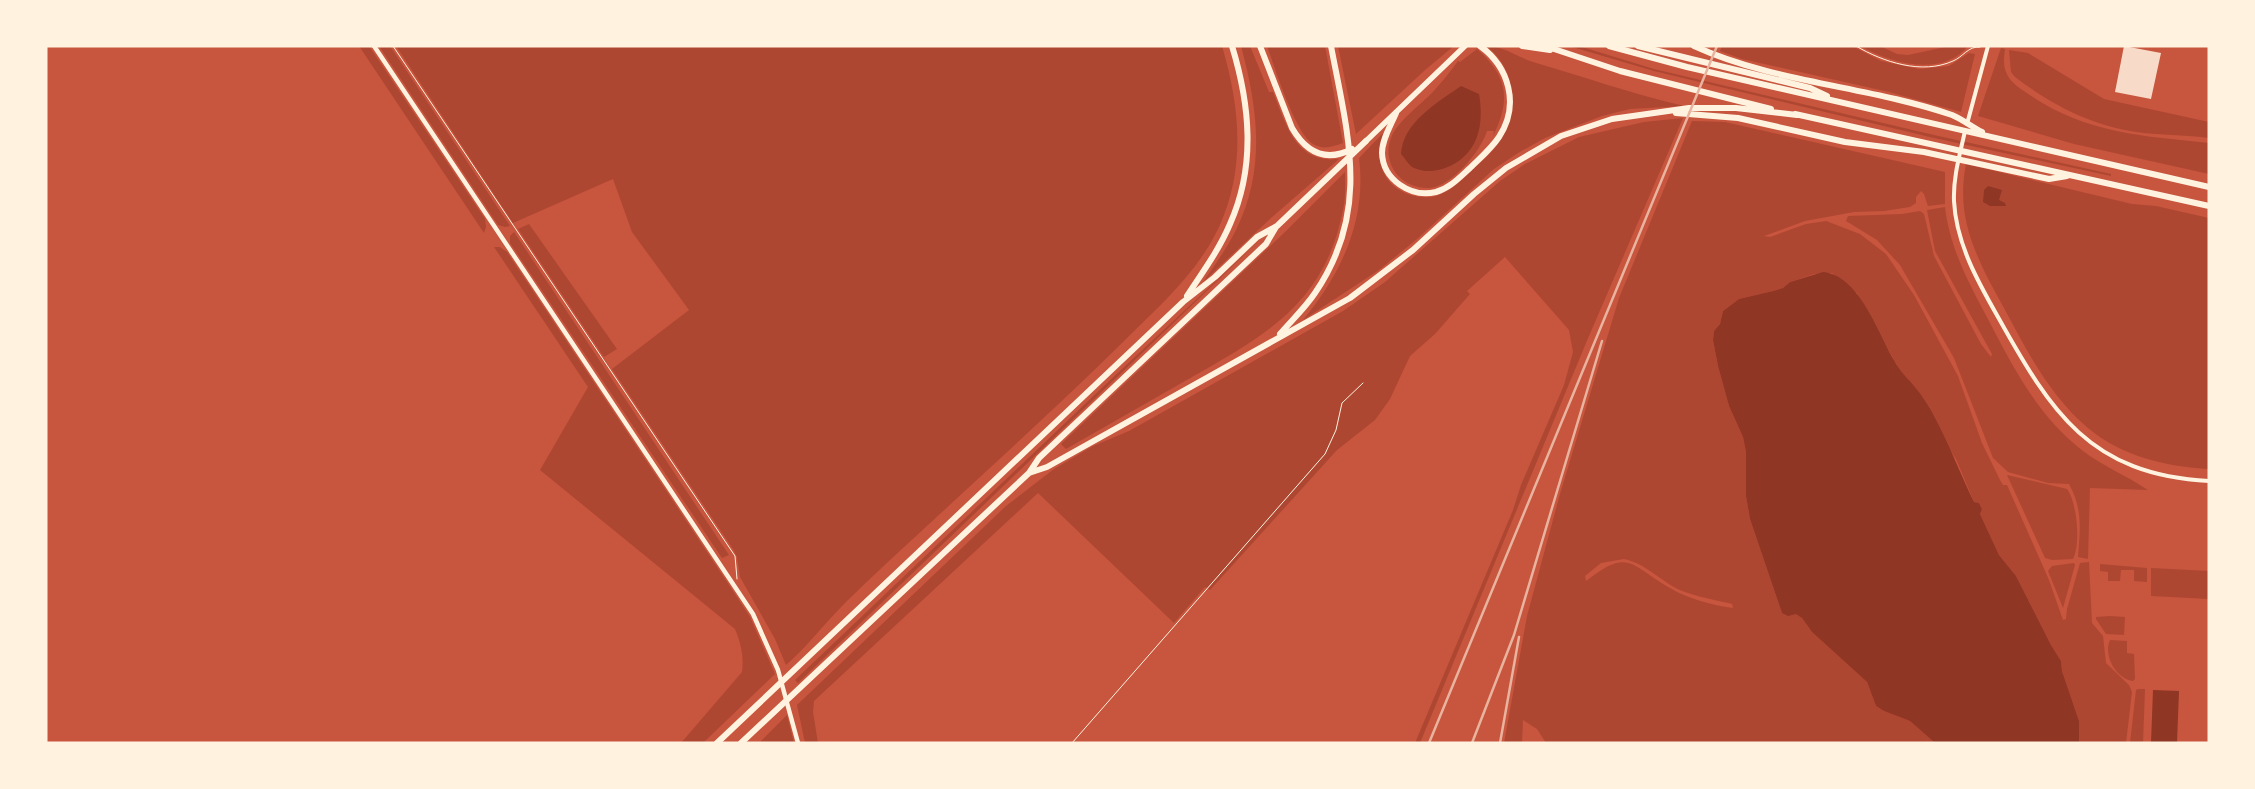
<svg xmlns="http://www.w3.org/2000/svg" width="2255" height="789" viewBox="0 0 2255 789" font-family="Arial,sans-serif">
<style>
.green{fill:#ae4732;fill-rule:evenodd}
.water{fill:#8f3625}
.building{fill:#f7dbc8}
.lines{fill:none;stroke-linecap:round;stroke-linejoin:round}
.path{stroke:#fff3e0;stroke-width:1}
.minor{stroke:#fff3e0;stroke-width:4}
.tertiary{stroke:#fff3e0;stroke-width:4.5}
.primary{stroke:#fff3e0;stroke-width:5.5}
.motorway{stroke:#fff3e0;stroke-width:6}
.rail{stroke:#e9b49f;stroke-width:2.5}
</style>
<rect width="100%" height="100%" fill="#c8553d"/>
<path class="green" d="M359,46H369L485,219L486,227L484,233Z
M379,46H390L510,226L505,227L498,225Z
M396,46H1222C1240,107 1246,168 1219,227C1197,274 1157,308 1121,344C1054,410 984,473 915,537C891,559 867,581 844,604C824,624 807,647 786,665L775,639L740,577L737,557L733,549L612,369L689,310L632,232L613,179L513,223Z
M1241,46H1250L1269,92H1273C1286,124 1295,164 1339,159L1271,218L1203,282C1215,265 1227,248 1236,230C1266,169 1258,109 1241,46Z
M1267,46H1325L1343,143C1332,147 1323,150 1313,144C1295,133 1275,68 1267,46Z
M1338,46H1454L1425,70L1356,134Z
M1486,46C1503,46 1518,57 1533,62C1584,77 1633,94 1684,106L1630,109L1602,116L1545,138L1518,153L1494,169L1417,239L1379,270L1303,320C1341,274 1367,220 1359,158L1386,130C1378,147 1377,161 1386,177C1395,192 1416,199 1432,197C1447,194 1460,182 1470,172C1480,163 1492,153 1499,142C1517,110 1518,70 1486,46Z
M1569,46H1579L1654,69L1934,135L2111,174V176L1934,138L1654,71Z
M1722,46H1852L1881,61L1919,69L1949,66L1969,53L1975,54L1961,112L1889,92L1742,59L1720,51Z
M1860,46H1880L1897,54L1908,55L1950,46H1968C1942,78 1891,63 1860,46Z
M2001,48L2005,49C2004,56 2003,65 2006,72C2009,81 2019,88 2027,93C2083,133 2143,136 2209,143V174L2074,144L1978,116Z
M1477,49C1508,76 1511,100 1493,136L1494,131H1487C1481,151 1452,186 1430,188C1402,190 1381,164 1391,138C1396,123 1420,105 1432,93C1441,83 1450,72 1458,61L1460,62Z
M2009,50L2028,53L2104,99L2209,122V138C2187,135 2165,135 2144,133C2096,128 2053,106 2015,77L2011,72Z
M1683,118L1586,343L1420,743H1415L1513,510L1521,485L1564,385L1573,352L1569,330L1505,257L1467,291L1470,294L1435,334L1410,356L1390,399L1375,420L1337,450L1210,590L1205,587L1174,623L1038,493L814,701L813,712L818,743H805L797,705L1006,506L1054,469L1093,446L1129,431L1343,311L1385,282L1500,181L1525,164L1579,137L1644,122Z
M1692,121L1725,122L1945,172V204L1928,206L1924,194L1921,191L1916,197V203L1910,207L1884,211L1854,212L1805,221L1764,236L1770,237L1806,224L1826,221L1860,234L1886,254L1914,295L1958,376L1982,443L2000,480L2003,485H2007L2049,580L2063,620L2066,619L2067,609L2080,563L2089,562L2092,623L2103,636L2106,663L2129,685L2132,692L2126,743H2079V721L2062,671L2061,661L2051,645L2016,576L1999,555L1980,514L1982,509L1979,503L1974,502L1956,459L1948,447L1933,415L1916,388L1899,369L1857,293L1832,273L1814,274L1790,282L1783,288L1773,291L1739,299L1723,311L1720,324L1714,331L1713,340L1718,366L1729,406L1743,437L1746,452V496L1750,519L1782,613H1796L1802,618L1812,632L1867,682L1876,706L1884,711L1910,721L1935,743H1546L1537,729L1523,720L1522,743H1504L1527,616L1560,494L1619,298ZM1624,559C1647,564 1661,582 1682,591C1698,597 1716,600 1732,604L1733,608C1712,605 1688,599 1670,588C1630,565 1629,547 1586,581L1585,576L1601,563Z
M1966,164L2132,204L2156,206L2209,218V469C2167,467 2121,456 2088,428C2050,396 2027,351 2004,308C1989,281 1974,254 1967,225C1962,205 1962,184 1966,164Z
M1345,172C1345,184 1346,197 1343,210C1325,302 1268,334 1192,377C1150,401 1108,425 1066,449L1061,444L1286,231Z
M1945,207C1950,250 1970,285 1990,323C2014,369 2040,419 2083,451C2103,466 2127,476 2148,490L2090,488L2088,559L2078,557C2080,530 2083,509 2069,484L2048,483L2008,472L1993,458L1954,358L1900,265L1877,240L1846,221L1848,216L1902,214L1920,211L1924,214L1934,256L1981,344L1991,357L1992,354L1935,251L1927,210Z
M529,224L617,349L604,357L518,229Z
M514,232L729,555L722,558L510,243V236Z
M1263,237L798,683L795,680L1106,384Z
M494,247H500L507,252L733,591L750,617L775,674L703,743H681L742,672C744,656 741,644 735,629L540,470L588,387Z
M2007,475L2067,489C2077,502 2081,544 2073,559L2052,560L2045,558Z
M2074,563L2075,565L2063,608L2048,571L2052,566Z
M2100,564L2147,568V582L2134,581V570H2121L2120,581H2108V572L2100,571Z
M2151,568L2209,571V599L2151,596Z
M2110,616L2125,617L2124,635L2106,634L2096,619V617Z
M2110,640L2127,641V653L2134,654L2135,679L2133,681C2116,679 2103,655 2110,640Z
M2138,689H2145L2143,743H2130L2136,690Z
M787,715L794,743H759Z"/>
<path class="water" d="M1461,86L1479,94C1482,111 1482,132 1472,147C1461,165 1434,177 1414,168C1409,166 1405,158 1401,154C1403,122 1437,103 1461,86Z
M1988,186L2002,190L1999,200L2005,203L2006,206H1990L1983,202L1984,190Z
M1823,272C1859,275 1878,333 1894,360C1899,371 1908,378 1915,387C1921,394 1930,408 1934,416C1949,444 1960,473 1974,502L1979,503L1982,509L1980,514L1999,555L2016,576L2051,645L2061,661L2062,671L2079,721V743H1935L1910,721L1884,711L1876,706L1867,682L1812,632L1802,618L1796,614L1788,616L1782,613L1750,519L1746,496V452L1743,437L1729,406L1718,366L1713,340L1714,331L1720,324L1723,311L1739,299L1773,291L1783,288L1790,282Z
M2153,690L2179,691L2177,743H2151Z"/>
<path class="building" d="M2124,46L2161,53L2151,99L2115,92Z"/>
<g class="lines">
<path class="path" d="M393,46L735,556L737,579
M1856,46C1883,62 1922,75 1953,61C1963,57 1968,46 1980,47
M1072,743L1325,454L1336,430L1342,403L1363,383"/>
<path class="minor" d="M1967,124L1988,46
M1965,131C1960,154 1953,177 1954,201C1956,243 1978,282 1998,317C2051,412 2090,475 2209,481"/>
<path class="tertiary" d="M374,46L753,614L778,670L798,743"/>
<path class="primary" d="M1366,141L1465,46"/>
<path class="motorway" d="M1260,46L1292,128C1306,152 1325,163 1352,149
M1522,46L1550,50
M1545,46L1620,71L1771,109
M1609,46L1687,67L2209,187
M1638,46L1810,88L1827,96
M1694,46C1775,83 1868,86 1952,115C1962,119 1972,127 1982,132
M1396,113C1391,125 1382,139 1382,153C1383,180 1411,198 1436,192C1450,188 1460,177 1470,168C1480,158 1491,149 1499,137C1520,105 1509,67 1480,46
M1676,113L1738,118L1845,142L1924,152L2049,179L2067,176
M1795,114L2209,206
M1187,296C1202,273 1219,250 1230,224C1256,166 1250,105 1232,46
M1280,334C1291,321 1305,308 1315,293C1371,211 1348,136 1331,46
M1029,473L1047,467L1350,298L1413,250L1474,194L1506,168L1561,136L1612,119L1689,108H1736L1797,115
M717,743L1183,302L1215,277L1257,237L1277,226L1366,141
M741,743L1029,473L1039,458L1266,244L1276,227"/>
<path class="rail" d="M1429,743L1717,46
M1472,743L1514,635L1602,341
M1500,743L1519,637"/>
</g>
<rect width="2255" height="789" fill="none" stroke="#fff3e0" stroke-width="95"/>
</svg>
